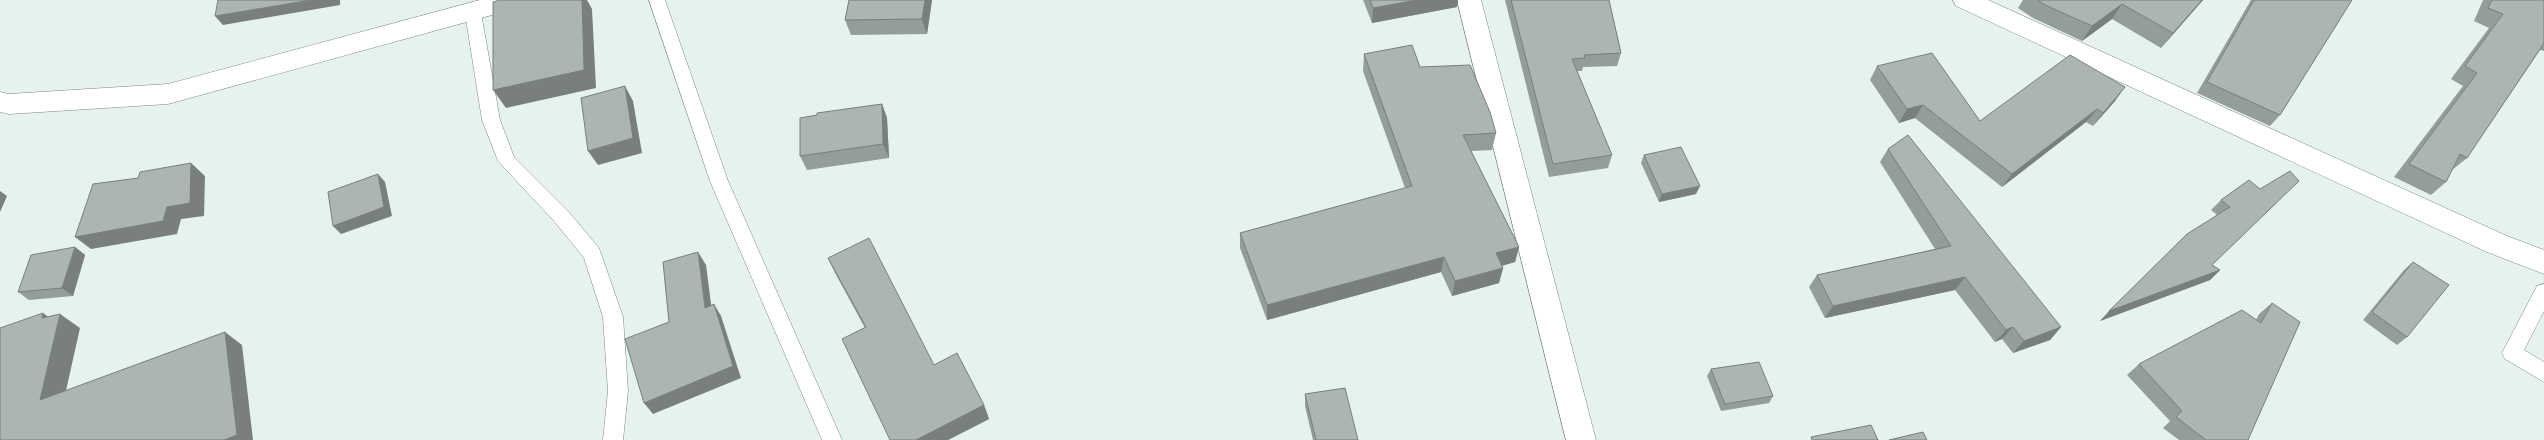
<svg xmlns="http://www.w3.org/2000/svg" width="2544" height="440" viewBox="0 0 2544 440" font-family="Inter,sans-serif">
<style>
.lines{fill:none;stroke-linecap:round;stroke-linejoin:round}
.lane-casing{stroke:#7d8884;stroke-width:1}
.street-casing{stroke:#7d8884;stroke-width:1}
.lane{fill:#fff;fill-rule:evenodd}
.street{fill:#fff;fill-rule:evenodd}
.wall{fill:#939d99}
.shaded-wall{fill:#787f7d}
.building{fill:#abb6b2;stroke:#787f7d}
</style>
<rect width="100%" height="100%" fill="#e6f2ed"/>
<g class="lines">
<defs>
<path id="lane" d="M649,0H665L728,181L842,440H822L710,181Z
M473,7L479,9L481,13L500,120L514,157L568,211L599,248L623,317L628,391L623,440H603L608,391L603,317L584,258L554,221L498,161L482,120L465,13L467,9Z
M2544,284V311L2524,350L2544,362V382L2505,359L2502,353L2537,286Z"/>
<path id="street" d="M480,0H526L523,6L514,9L168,104L9,114L0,112V92L9,94L168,84Z
M1457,0H1481L1596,440H1566Z
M1953,0H1988L2507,236L2544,250V274L2487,252L1956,6Z"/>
</defs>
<use href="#lane" class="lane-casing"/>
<use href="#street" class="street-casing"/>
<use href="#lane" class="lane"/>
<use href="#street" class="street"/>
</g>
<path class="wall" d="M849,0H932L927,34L851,35L845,20Z
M1363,0H1458L1457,7L1372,23Z
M1505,0H1609L1621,53L1617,66L1583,67L1582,71H1577L1612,155L1608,168L1549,177Z
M2023,0H2203L2161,48L2112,19L2082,41L2033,18L2018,8Z
M2251,0H2352L2280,115L2270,126L2197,93Z
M2483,0H2544V51L2540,50L2467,158L2452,170L2446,182L2431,195L2394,177L2463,86L2451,79L2489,28L2474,21Z
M1364,54L1420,67L1496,133L1492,150L1471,151L1519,247L1515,262L1502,266L1503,268L1499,283L1452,296L1441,272L1267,320L1240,248V233L1405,188L1363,71Z
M1877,66L1980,121L2115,101L2093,126L2086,122L2002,187L1915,118L1899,123L1870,80Z
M882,104L887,118L889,158L807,170L800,156L817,115Z
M1888,149L2061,327L2050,340L2013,353L2002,339L1995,342L1955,290L1825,318L1809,287L1817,275L1935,249L1880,162Z
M1644,155L1696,194L1659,202L1641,163Z
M2249,180L2212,265L2220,270L2210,280L2100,321L2217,215L2211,210L2221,200Z
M75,247L85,255L73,296L29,300L18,292Z
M828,258L934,365L984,405L989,419L948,440H890L865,328L835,273Z
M2413,262L2407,337L2397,345L2363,320L2404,270Z
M2272,303L2248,440H2179L2163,428L2170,421L2127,375L2139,364L2256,320L2259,314Z
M1711,369L1773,396L1769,403L1721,411L1707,376Z
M1305,394L1358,440H1313L1305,406Z"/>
<path class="shaded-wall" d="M311,0H340V5L223,25L215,16Z
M579,0H587L592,9L596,88L506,108L493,90Z
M925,0H932L927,34L922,19Z
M1417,0H1458L1457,7L1372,23L1373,8Z
M2202,0H2203L2161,48L2173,33Z
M2122,4L2112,19L2082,41L2092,26Z
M625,86L633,101L642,153L598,165L588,151Z
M2125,87L2115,101L2093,126L2103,113Z
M882,104L887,118L889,158L883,144Z
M1923,105L1915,118L1899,123L1907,109Z
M2097,109L2086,122L2002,187L2012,174Z
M191,163L205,176L204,216L181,219L177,234L91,249L75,237L167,207Z
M378,174L385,182L392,216L341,234L333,226Z
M1700,186L1696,194L1659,202L1662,194Z
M0,191L7,196L0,212Z
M75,247L85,255L73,296L62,288Z
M1519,247L1515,262L1492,268L1496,253Z
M698,252L706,265L713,319L705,308Z
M1444,257L1441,272L1267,320V305Z
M1503,268L1499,283L1452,296L1455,281Z
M2220,270L2210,280L2100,321L2109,311Z
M1965,277L1955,290L1825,318L1833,306Z
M714,304L721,316L741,378L653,414L644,403Z
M43,313L58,324L60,314L80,328L61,413L40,400L42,318Z
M2013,327L2002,339L1995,342L2006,330Z
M2061,327L2050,340L2013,353L2024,341Z
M225,332L242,345L253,440H224Z
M984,405L989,419L948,440H916Z"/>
<path class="building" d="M218,0H311L215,16Z
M500,0H582L584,70L493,90V2Z
M849,0H925L922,19L845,20Z
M1370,0H1417L1373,8Z
M1511,0H1609L1621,53L1584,55L1585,58L1572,59L1612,155L1553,164Z
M2038,0H2202L2173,33L2122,4L2092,26L2043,4Z
M2254,0H2352L2280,115L2207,82Z
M2492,0H2544V43L2467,158L2460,154L2446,182L2409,164L2477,73L2465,66L2503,14L2488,8Z
M1412,45L1420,67L1470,65L1490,112L1496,133L1463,135L1519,247L1496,253L1503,268L1455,281L1444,257L1267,305L1240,233L1412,186L1364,54Z
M1932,53L1980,121L2070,55L2125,87L2103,113L2097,109L2012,174L1923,105L1907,109L1877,66Z
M625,86L633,138L588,151L581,98Z
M882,104L883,144L800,156V118L817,115V113Z
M1908,135L2061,327L2024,341L2013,327L2006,330L1965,277L1833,306L1817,275L1951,246L1888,149Z
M1681,147L1700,186L1662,194L1644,155Z
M191,163L190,203L167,207L163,221L75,237L93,184L138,178L140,172Z
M2290,171L2299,181L2212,265L2220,270L2109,311L2187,234L2230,207L2221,200L2249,180L2260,189Z
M378,174L384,207L333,226L328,192Z
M869,238L934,365L957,353L984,405L916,440H890L842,339L866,327L828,258Z
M75,247L62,288L18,292L31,255Z
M698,252L705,308L714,304L733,366L644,403L625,339L669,322L663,262Z
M2413,262L2449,285L2407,337L2372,312Z
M2272,303L2300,322L2248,440H2206L2176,417L2182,411L2139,364L2242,310L2261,323Z
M43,313L42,318L60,314L40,400L225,332L237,435L224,440H0V328Z
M1759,362L1773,396L1725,404L1711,369Z
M1345,388L1358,440H1316L1305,394Z
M1871,425L1878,440H1812L1811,437Z
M1923,432L1927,440H1889Z"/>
</svg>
